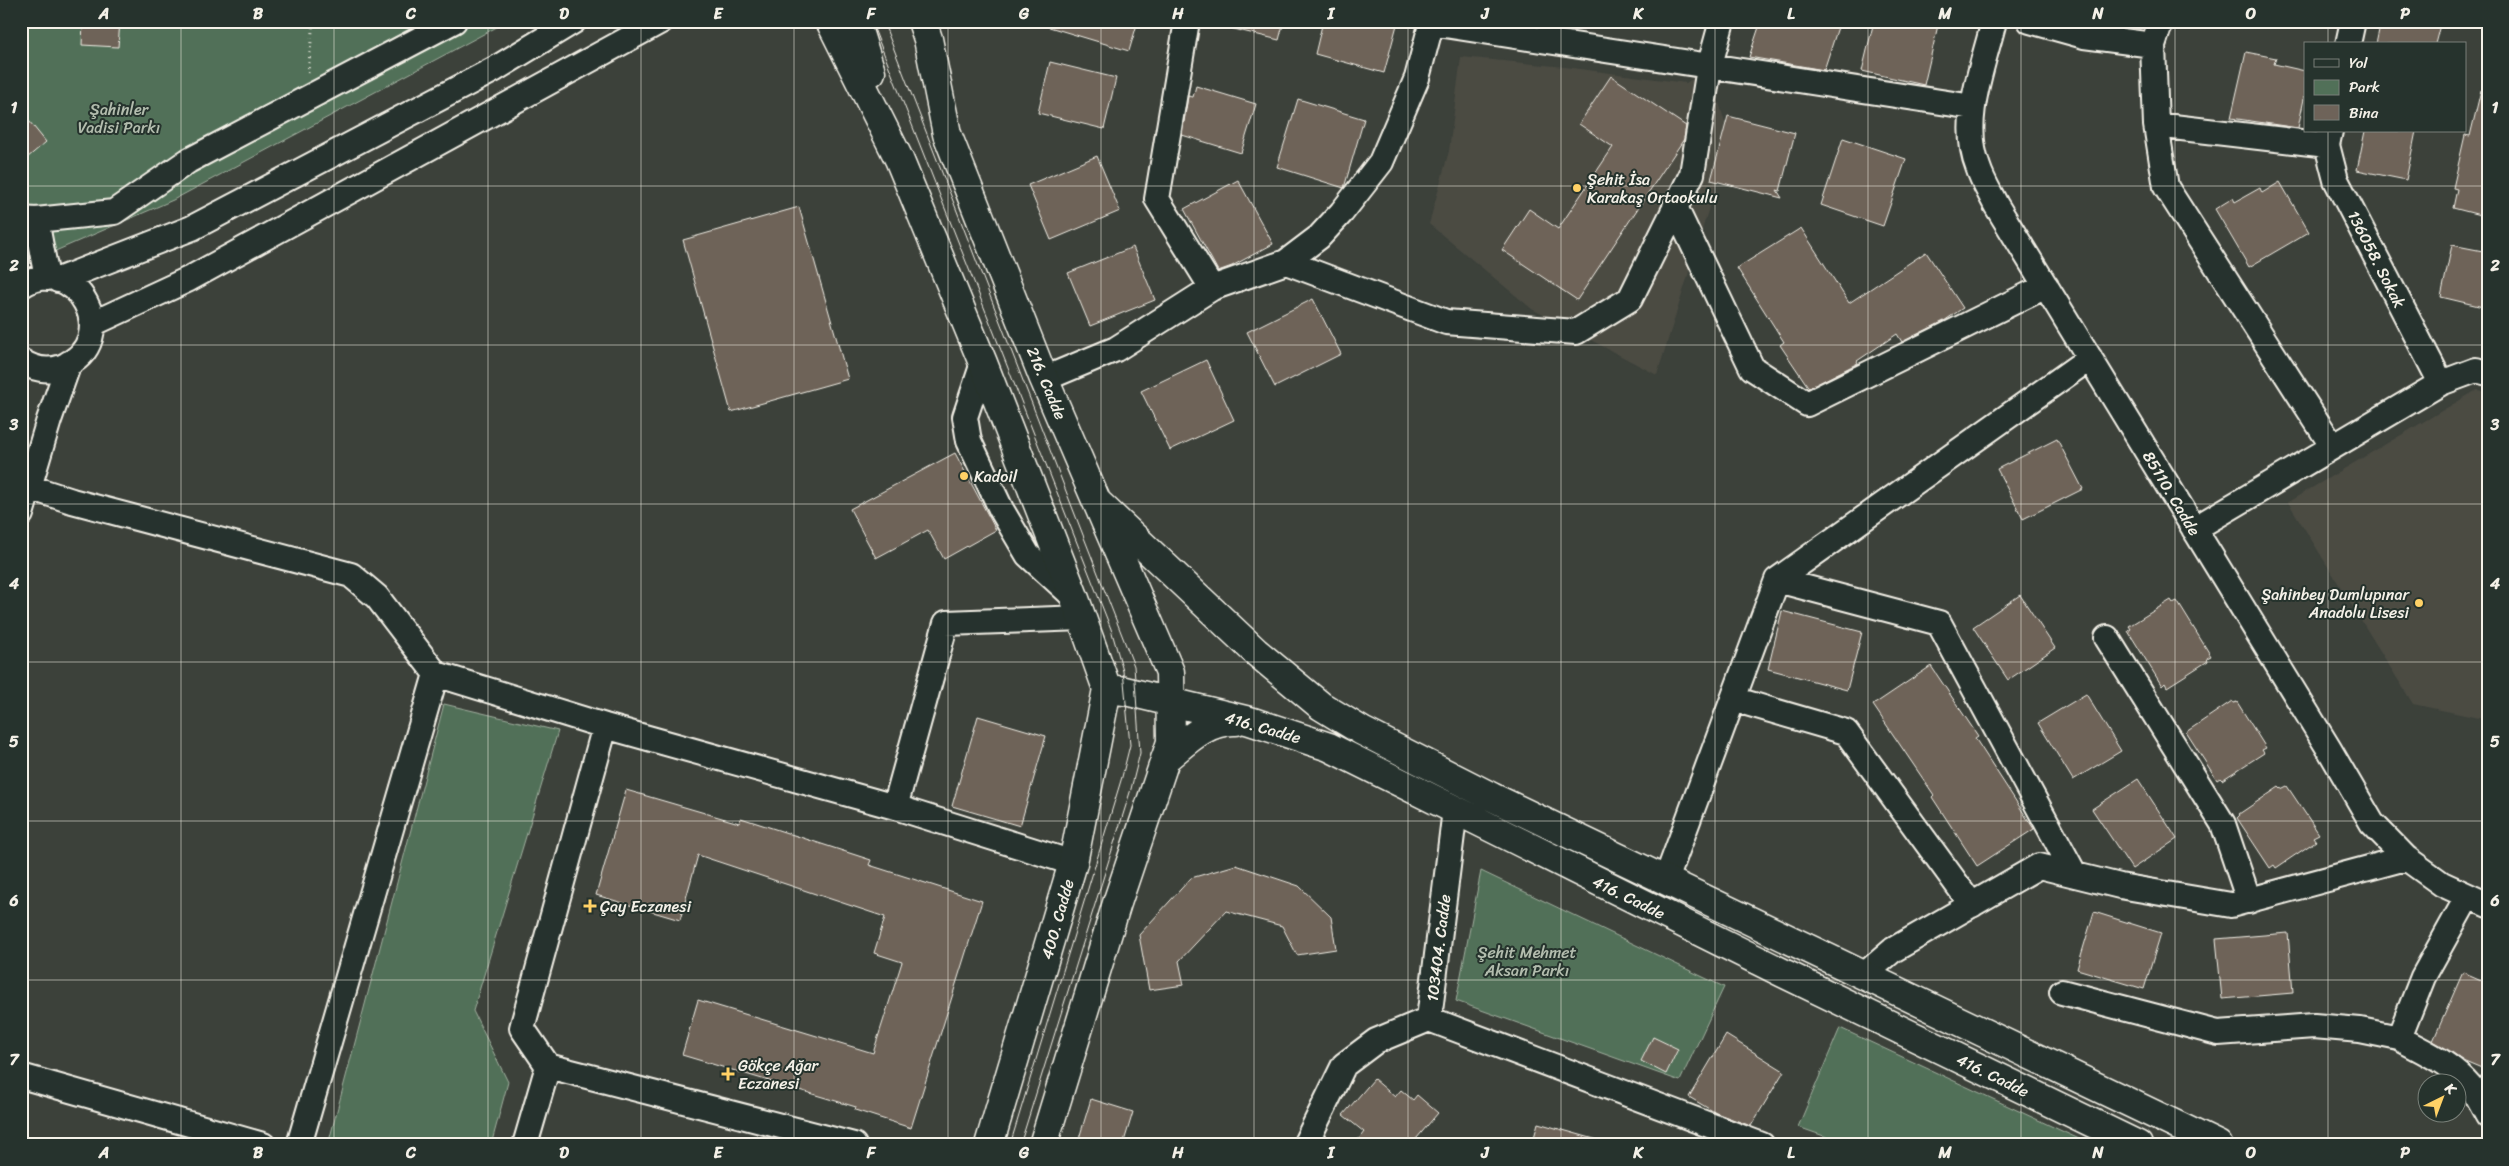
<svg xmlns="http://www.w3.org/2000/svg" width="2509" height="1166" viewBox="0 0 2509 1166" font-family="Sriracha,sans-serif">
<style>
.built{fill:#4b4b43}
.green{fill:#517058;stroke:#a2b0a0}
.building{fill:#6e6359;stroke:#f4f1e8}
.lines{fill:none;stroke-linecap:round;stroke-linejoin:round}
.minor-casing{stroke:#f4f1e8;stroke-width:28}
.major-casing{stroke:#f4f1e8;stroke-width:31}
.path{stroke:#f4f1e8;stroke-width:3;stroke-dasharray:1 4;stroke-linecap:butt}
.minor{stroke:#26332d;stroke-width:24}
.major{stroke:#26332d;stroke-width:28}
.tram{stroke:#f4f1e8;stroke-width:1}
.grid{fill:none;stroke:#f4f1e8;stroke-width:1;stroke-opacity:0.55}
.poi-dot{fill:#ffd166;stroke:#26332d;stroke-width:2}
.labels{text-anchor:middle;stroke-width:4;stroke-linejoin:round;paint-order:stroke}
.park-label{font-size:16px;fill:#b3bdae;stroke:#26332d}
.poi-label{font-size:16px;fill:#f4f1e8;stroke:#26332d;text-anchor:start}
.street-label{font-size:16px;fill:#f4f1e8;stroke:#26332d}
.neatline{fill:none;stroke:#f4f1e8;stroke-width:2}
.grid-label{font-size:16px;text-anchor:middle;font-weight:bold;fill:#f4f1e8}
</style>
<rect width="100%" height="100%" fill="#3c413a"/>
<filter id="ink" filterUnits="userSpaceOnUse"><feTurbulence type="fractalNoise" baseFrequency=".02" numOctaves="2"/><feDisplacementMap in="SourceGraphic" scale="10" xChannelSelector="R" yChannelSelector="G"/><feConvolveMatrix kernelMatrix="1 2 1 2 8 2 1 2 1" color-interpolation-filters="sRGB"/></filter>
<g filter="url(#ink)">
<path class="built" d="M1461,57L1565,67L1686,83L1709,68L1730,140L1657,375L1532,309L1429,224L1449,151Z
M2477,390L2488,392V720L2413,704L2288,502Z"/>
<path class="green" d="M21,21H508L173,200L37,259L21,257Z
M444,704L558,731L473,1011L508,1082L491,1145H328Z
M1481,871L1724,987L1680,1081L1456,1001Z
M1840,1028L2092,1145H1850L1798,1127Z"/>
<path class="building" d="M83,21H120L118,47L82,45Z
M1047,21H1138L1129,51L1046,26Z
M1231,21H1284L1279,40L1230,28Z
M1323,21H1398L1384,73L1315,54Z
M1761,21H1840L1824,70L1749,57Z
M1874,21H1939L1924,85L1862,71Z
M2381,21H2441L2435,44H2376Z
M2246,52L2276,58L2274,64L2305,71V94L2298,128L2231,118Z
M1050,62L1116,78L1104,129L1038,113Z
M1611,76L1686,126L1684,139L1577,300L1502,250L1529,209L1558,229L1613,147L1579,124Z
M1196,86L1256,104L1241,153L1182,135L1188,96L1193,97Z
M2481,90L2488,91V217L2453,208L2457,189L2453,188L2465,135L2470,136Z
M1298,99L1364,119L1344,188L1277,167Z
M21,111L46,142L21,163Z
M1728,116L1795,133L1780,191L1777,190L1782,198L1711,180Z
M2365,131H2416L2406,180L2357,170Z
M1843,138L1906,159L1883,226L1821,205Z
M1097,156L1120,211L1051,240L1028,185Z
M1238,180L1273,244L1232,266L1218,271L1184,209Z
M2280,182L2309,232L2249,267L2215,209L2233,198L2235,202L2260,188L2262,193Z
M799,207L848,379L731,412L683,240Z
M1801,228L1849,303L1926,252L1963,308L1944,321L1902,342L1897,334L1857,361L1858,363L1809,388L1780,345L1784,342L1737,268Z
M2452,245L2488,252V284L2483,307L2441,297Z
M1133,247L1155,300L1090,326L1068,273Z
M1313,299L1341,354L1275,387L1247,332Z
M1206,360L1234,420L1170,450L1141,391Z
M2057,439L2083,489L2023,519L1997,469Z
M955,453L996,530L944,559L928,530L876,558L850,509Z
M2020,595L2055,648L2008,680L1973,627Z
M2171,600L2173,603L2177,601L2211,656L2207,658L2208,661L2167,687L2165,683L2162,686L2128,631L2131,629L2129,626Z
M1782,611L1862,632L1847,690L1768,669Z
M1931,666L1978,736L1975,738L2034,829L1977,866L1932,797L1934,795L1873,705Z
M2086,694L2121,751L2073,780L2038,723Z
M2232,701L2233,703L2237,702L2266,748L2262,750L2264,753L2222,780L2220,778L2217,780L2186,732Z
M978,716L1046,736L1020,826L952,806Z
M2138,779L2177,839L2132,869L2092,809Z
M2287,786L2319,834L2313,837L2316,841L2276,868L2274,865L2270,868L2237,818L2240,815L2239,814L2279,787L2281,789Z
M626,790L739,823L741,818L871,860L869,865L982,901L911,1128L855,1110L856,1107L682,1055L698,1000L873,1053L902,962L874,953L885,917L698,855L680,920L596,895Z
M1236,865L1299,886L1331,917L1336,949L1297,955L1282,926L1226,911L1179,961L1184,985L1149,990L1139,935L1191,878Z
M2094,912L2161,933L2144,989L2077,969Z
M2288,933L2293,993L2222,999L2216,939Z
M2463,972L2488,983V1060L2484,1069L2465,1061L2433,1041Z
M1726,1035L1784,1071L1751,1126L1716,1113L1689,1097Z
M1653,1037L1678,1049L1666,1074L1641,1061Z
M1374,1079L1395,1097L1401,1090L1413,1100L1417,1095L1438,1113L1411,1145H1354L1364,1132L1343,1115Z
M1091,1099L1133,1112L1123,1145H1077Z
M1538,1123L1598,1140V1145H1532Z"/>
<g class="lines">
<defs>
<path id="minor" d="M1187,21L1157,199L1212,288
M1994,21C1983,67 1960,121 1978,167C1982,180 1990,193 1996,205L2329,749L2372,823L2406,858L2442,884L2488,905
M2030,21L2084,36L2153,45L2161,21
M1432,23L1973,107
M2348,44L2353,21
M2153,45L2156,125L2166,187L2333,447
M2156,125L2327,145
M2330,131L2327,145L2336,180L2441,383
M1675,207L1752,368L1807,404L2046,286
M21,219L36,220L114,212L188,161L454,21
M36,220L47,278
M1286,262L1446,322L1576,332L1630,299L1692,174L1709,68L1722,21
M58,280L192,228L495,69L574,21
M21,286C75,249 126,341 62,367C48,372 33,369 21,361
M92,324L189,279L661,21
M983,363L965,417L969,441L1001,509L1028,555L1075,598
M1044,379L1116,349L1212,288L1286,262L1319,237L1342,212L1381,162L1417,78L1432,21
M29,487L72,501L351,575L377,597L436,674L605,726L895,807L1073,863
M21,514L49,420L69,363
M2194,529L2441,383L2476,370L2488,373
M1777,580L1939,623L2075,875
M2107,638L2223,824L2249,901
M1733,699L1846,732L1972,905
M895,807L946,623L1082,618
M1666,880L1777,580L2090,358
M2468,896L2423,977L2399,1038C2424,1052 2451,1063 2470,1086C2477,1094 2482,1106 2488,1116
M1864,975L1893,950L2039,866L2120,886L2231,905L2406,858
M2062,992L2218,1033L2314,1026L2360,1030L2399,1038
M1429,1019L1762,1145
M548,1066L522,1028L605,726
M21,1076L263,1145
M299,1145L436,674
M525,1145L548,1066L854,1145
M1305,1145L1344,1065L1376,1041L1429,1019L1455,810"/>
<path id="major" d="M830,21L899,159L983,363L1075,599L1107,689
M855,21L871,72
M922,21L928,39L947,134L1044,379L1170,672L1171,742L1117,903L1043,1145
M1098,503L1256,652L1321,706L1362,731L1492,797L2218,1145
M1107,689L1125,691L1250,721L1329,747L1783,973L2138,1145
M1165,759C1187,741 1206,720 1236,721
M989,1145L1073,863L1107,689"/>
</defs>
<use href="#minor" class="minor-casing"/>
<use href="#major" class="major-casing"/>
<path class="path" d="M308,73L313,21"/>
<use href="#minor" class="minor"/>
<use href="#major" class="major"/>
<path class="tram" d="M871,21L1111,629L1123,671L1130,745L1122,777L1010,1145
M883,21L1134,666L1140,753L1131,789L1020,1145"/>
</g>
</g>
<path class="grid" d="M181,21V1145M334,21V1145M488,21V1145M641,21V1145M794,21V1145M948,21V1145M1101,21V1145M1254,21V1145M1408,21V1145M1561,21V1145M1715,21V1145M1868,21V1145M2021,21V1145M2175,21V1145M2328,21V44M2328,131V1145M21,186H2488M21,345H2488M21,504H2488M21,662H2488M21,821H2488M21,980H2488"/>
<g class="poi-dot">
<circle cx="1577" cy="188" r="5"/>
<circle cx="964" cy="476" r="5"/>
<circle cx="2419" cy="603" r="5"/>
<path d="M587.5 898.5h5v5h5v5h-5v5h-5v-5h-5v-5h5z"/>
<path d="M725.5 1066.5h5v5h5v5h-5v5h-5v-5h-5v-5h5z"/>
</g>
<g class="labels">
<g class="park-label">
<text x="119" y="115">Şahinler<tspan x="119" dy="18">Vadisi Parkı</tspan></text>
<text x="1527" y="958">Şehit Mehmet<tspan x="1527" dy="18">Aksan Parkı</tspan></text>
</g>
<g class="poi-label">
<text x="1587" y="185">Şehit İsa<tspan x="1587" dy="18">Karakaş Ortaokulu</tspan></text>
<text x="974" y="482">Kadoil</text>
<text x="2409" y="600" text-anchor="end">Şahinbey Dumlupınar<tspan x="2409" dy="18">Anadolu Lisesi</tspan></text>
<text x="600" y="912">Çay Eczanesi</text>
<text x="738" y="1071">Gökçe Ağar<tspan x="738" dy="18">Eczanesi</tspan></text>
</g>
<g class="street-label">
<text transform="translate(2377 259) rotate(63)" y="6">136058. Sokak</text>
<text transform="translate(1047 383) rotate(67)" y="6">216. Cadde</text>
<text transform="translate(2172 493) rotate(59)" y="6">85110. Cadde</text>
<text transform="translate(1263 727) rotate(16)" y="6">416. Cadde</text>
<text transform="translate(1629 897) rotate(26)" y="6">416. Cadde</text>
<text transform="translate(1057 919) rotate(-74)" y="6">400. Cadde</text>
<text transform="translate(1438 948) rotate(-83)" y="6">103404. Cadde</text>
<text transform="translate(1993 1075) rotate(26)" y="6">416. Cadde</text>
</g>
</g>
<rect width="2509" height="1166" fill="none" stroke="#26332d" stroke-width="55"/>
<rect x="2304" y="42" width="162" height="90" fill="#26332d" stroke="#787f78"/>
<rect x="2314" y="59" width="25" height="8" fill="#26332d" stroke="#787f78"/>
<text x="2349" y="68" font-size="15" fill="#f4f1e8">Yol</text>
<rect x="2314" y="80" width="25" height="15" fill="#517058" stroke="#787f78"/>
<text x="2349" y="92" font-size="15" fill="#f4f1e8">Park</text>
<rect x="2314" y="105" width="25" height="15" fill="#6e6359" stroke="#787f78"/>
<text x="2349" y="118" font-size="15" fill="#f4f1e8">Bina</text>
<g transform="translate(2442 1098) rotate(42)"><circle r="24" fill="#26332d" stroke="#787f78"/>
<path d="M0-4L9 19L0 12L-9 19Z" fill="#ffd166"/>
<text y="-8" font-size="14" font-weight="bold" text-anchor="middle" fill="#f4f1e8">K</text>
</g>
<rect x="28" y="28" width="2454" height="1110" class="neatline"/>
<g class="grid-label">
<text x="104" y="19">A</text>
<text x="258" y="19">B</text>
<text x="411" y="19">C</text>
<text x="564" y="19">D</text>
<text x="718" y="19">E</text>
<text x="871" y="19">F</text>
<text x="1024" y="19">G</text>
<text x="1178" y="19">H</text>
<text x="1331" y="19">I</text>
<text x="1485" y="19">J</text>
<text x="1638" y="19">K</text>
<text x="1791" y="19">L</text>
<text x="1945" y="19">M</text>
<text x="2098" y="19">N</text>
<text x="2251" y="19">O</text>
<text x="2405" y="19">P</text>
<text x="14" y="113">1</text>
<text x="2495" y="113">1</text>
<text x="14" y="271">2</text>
<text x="2495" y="271">2</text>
<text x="14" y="430">3</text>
<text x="2495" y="430">3</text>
<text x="14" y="589">4</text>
<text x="2495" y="589">4</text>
<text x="14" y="747">5</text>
<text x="2495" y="747">5</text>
<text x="14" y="906">6</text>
<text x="2495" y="906">6</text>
<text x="14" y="1065">7</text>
<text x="2495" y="1065">7</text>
<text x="104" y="1158">A</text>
<text x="258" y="1158">B</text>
<text x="411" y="1158">C</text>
<text x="564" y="1158">D</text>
<text x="718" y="1158">E</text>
<text x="871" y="1158">F</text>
<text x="1024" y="1158">G</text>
<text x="1178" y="1158">H</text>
<text x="1331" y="1158">I</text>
<text x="1485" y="1158">J</text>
<text x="1638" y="1158">K</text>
<text x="1791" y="1158">L</text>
<text x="1945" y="1158">M</text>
<text x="2098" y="1158">N</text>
<text x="2251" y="1158">O</text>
<text x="2405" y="1158">P</text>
</g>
</svg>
